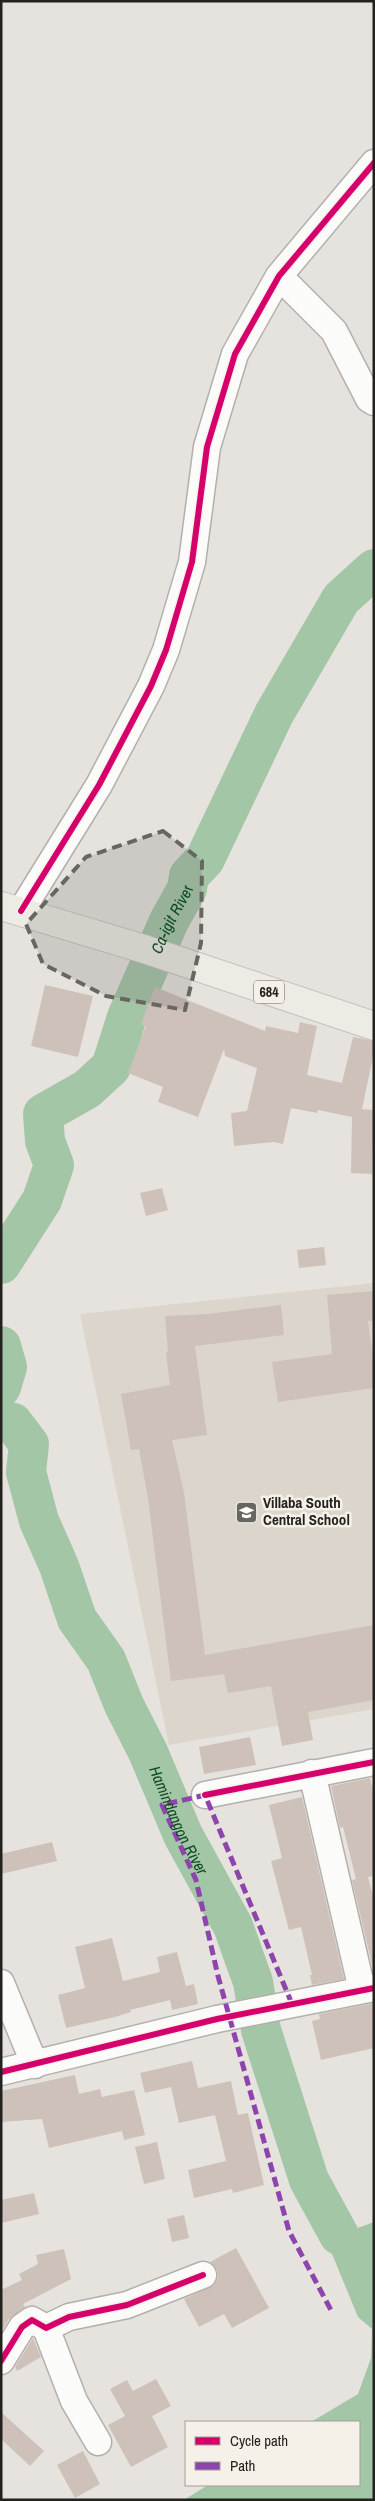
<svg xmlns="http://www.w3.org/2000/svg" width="375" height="2501" viewBox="0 0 375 2501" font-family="'Archivo Narrow',sans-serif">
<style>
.built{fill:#dbd5cb}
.water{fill:#a3c6a7}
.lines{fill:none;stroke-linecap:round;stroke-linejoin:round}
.river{stroke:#a3c6a7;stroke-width:40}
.building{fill:#cec1ba}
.minor-casing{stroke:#b3b0ac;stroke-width:29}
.major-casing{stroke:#c2c0be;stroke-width:30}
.minor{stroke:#fbfbfa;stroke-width:26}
.major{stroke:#ecece4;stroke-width:28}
.quiet{stroke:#8e44ad;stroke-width:5;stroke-dasharray:10 5;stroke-linecap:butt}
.cycleway-casing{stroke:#f6f1e8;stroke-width:9}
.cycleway{stroke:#d6006c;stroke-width:6}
.marked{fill:#676661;fill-opacity:0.2;stroke:#676661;stroke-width:4;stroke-dasharray:10 6;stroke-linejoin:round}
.labels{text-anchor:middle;stroke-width:5;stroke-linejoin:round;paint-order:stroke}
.shield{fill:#f6f1e8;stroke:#62605b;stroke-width:1}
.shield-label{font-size:14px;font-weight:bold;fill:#23221e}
.poi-label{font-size:15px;font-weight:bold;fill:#23221e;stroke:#f6f1e8;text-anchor:start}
.water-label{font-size:16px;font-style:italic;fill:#104a22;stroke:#f6f1e8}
</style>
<rect width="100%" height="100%" fill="#e6e3de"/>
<path class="built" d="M374,1283V1709L169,1745L80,1314Z"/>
<path class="water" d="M374,2222V2500H184L208,2485H359V2422H311L358,2394L371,2358L372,2329L358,2317L330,2249L339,2235Z"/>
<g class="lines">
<g class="river">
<path id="s1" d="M1,1264L42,1200L54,1165L45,1141L43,1114L87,1089L111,1067L127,1017L169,921L187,889L189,876L205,859L274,714L341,599L374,569"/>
<path d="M1,1346L7,1367L1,1387"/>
<path id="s2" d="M1,1420L13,1423L29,1444L26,1472L39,1521L59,1566L77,1619L106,1660L124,1705L148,1752L183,1835L233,1926L253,1982L261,2030L309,2180L339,2235"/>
</g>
</g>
<path class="building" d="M45,985L93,996L78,1057L31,1046Z
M155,987L265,1031L266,1026L298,1033L300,1022L317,1026L307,1075L342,1083L353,1037L374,1041V1052L362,1109L374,1110L372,1174L351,1173L352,1117L318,1110L317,1113L291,1108L283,1144L274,1142L234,1146L231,1113L247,1111L257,1068L225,1056L224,1049L198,1117L158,1102L163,1087L128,1073L146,1026L141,1024Z
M162,1188L168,1210L146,1216L140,1193Z
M324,1247L326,1265L299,1268L297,1250Z
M374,1291V1321H368L374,1366V1388L278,1402L272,1362L332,1354L327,1295Z
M281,1305L284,1335L195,1346L207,1435L172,1440L184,1493L205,1655L374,1625V1700L308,1712L313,1740L282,1746L271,1686L228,1693L224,1674L171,1681L148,1498L139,1449L131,1450L121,1394L170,1385L166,1353L168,1352L165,1316L208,1314Z
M250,1737L256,1765L204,1774L199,1747Z
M370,1778L374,1795V1876L368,1877L374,1899V1973L352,1880L356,1879L343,1827L340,1828L331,1786Z
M302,1797L344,1979L312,1985L310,1975H312L301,1927L289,1930L271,1861L282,1858L269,1805Z
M52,1842L57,1861L1,1874V1854Z
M112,1938L123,1981L160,1972L157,1957L177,1952L186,1986L194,1984L198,2004L172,2010L170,2000L130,2010L131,2012L115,2017L66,2028L58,1995L85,1988L75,1947Z
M374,2003V2048L321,2060L312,2021L320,2019L319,2014Z
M192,2061L198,2088L231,2081L238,2115L248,2113L264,2185L233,2193L232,2189L194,2198L188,2170L226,2161L215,2115L179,2123L171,2087L145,2093L140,2073Z
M75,2075L79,2094L100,2089L102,2097L134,2090L145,2135L124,2140L122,2131L49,2148L42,2119L1,2122V2091Z
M157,2142L165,2179L144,2184L135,2147Z
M34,2193L39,2214L1,2223V2200Z
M184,2215L189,2238L172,2242L167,2219Z
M236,2248L269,2308L232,2328L224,2314L199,2327L184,2299L214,2285L218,2278L217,2270L210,2262Z
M64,2249L71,2279L23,2304L25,2307L9,2319L1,2332V2290L22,2280L19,2274L38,2264L36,2255Z
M33,2338L41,2357L17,2371L15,2367Z
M156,2379L171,2406L152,2416L168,2447L131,2467L108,2425L125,2416L110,2389L127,2380L133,2391Z
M1,2412L44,2451L30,2466L1,2439Z
M83,2451L100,2484L75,2498L57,2465Z"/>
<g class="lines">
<defs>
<path id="minor" d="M279,276L334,331L369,399L374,402
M21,911L99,785L151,686L166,650L192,562L207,447L235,354L279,276L374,163
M312,1773L362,1990
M205,1795L374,1762
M1,1983L35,2065
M1,2072L217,2019L374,1988
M46,2328L74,2401L98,2442
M1,2361L22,2327L32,2320L46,2328L69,2317L127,2305L203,2275"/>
<path id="major" d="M1,906L144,949L374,1026"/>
</defs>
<use href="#minor" class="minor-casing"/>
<use href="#major" class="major-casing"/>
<use href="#minor" class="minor"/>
<use href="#major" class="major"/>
<path class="quiet" d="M292,2004L205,1795L162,1805L196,1880L218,1976L289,2231L332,2312"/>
<defs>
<path id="cycleway" d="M21,911L99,785L151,686L166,650L192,562L207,447L235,354L279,276L374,163
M205,1795L374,1762
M1,2072L217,2019L374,1988
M1,2361L22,2327L32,2320L46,2328L69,2317L127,2305L203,2275"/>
</defs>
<use href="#cycleway" class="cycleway-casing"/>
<use href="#cycleway" class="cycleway"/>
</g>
<path class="marked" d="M163,831L202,861L201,943L185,1010L106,996L43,964L26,924L86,857Z"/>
<defs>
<symbol id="school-square" viewBox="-11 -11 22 22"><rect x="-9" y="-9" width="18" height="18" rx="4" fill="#676661" stroke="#f6f1e8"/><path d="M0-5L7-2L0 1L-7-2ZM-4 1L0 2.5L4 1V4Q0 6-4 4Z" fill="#fff"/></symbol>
</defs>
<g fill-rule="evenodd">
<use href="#school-square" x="234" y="1500" width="25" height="25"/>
</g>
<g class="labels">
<rect class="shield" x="254" y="980.5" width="30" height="23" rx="4"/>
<g class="shield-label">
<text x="269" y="997">684</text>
</g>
<g class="poi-label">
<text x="263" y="1508">Villaba South<tspan x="263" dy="17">Central School</tspan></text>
</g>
<g class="water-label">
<text dy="6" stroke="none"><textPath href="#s1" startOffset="409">Ca-igit River</textPath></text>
<text dy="6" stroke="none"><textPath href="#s2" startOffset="449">Hamindangon River</textPath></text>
</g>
</g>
<rect width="375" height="2501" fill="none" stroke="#23221e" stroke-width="5"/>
<rect x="185" y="2421" width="175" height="65" fill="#f6f1e8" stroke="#a29e97"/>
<rect x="195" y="2437" width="25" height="8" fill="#d6006c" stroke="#a29e97"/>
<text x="230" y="2446" font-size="15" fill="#23221e">Cycle path</text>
<rect x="195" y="2462" width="25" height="8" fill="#8e44ad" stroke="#a29e97"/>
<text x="230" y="2471" font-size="15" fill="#23221e">Path</text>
</svg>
